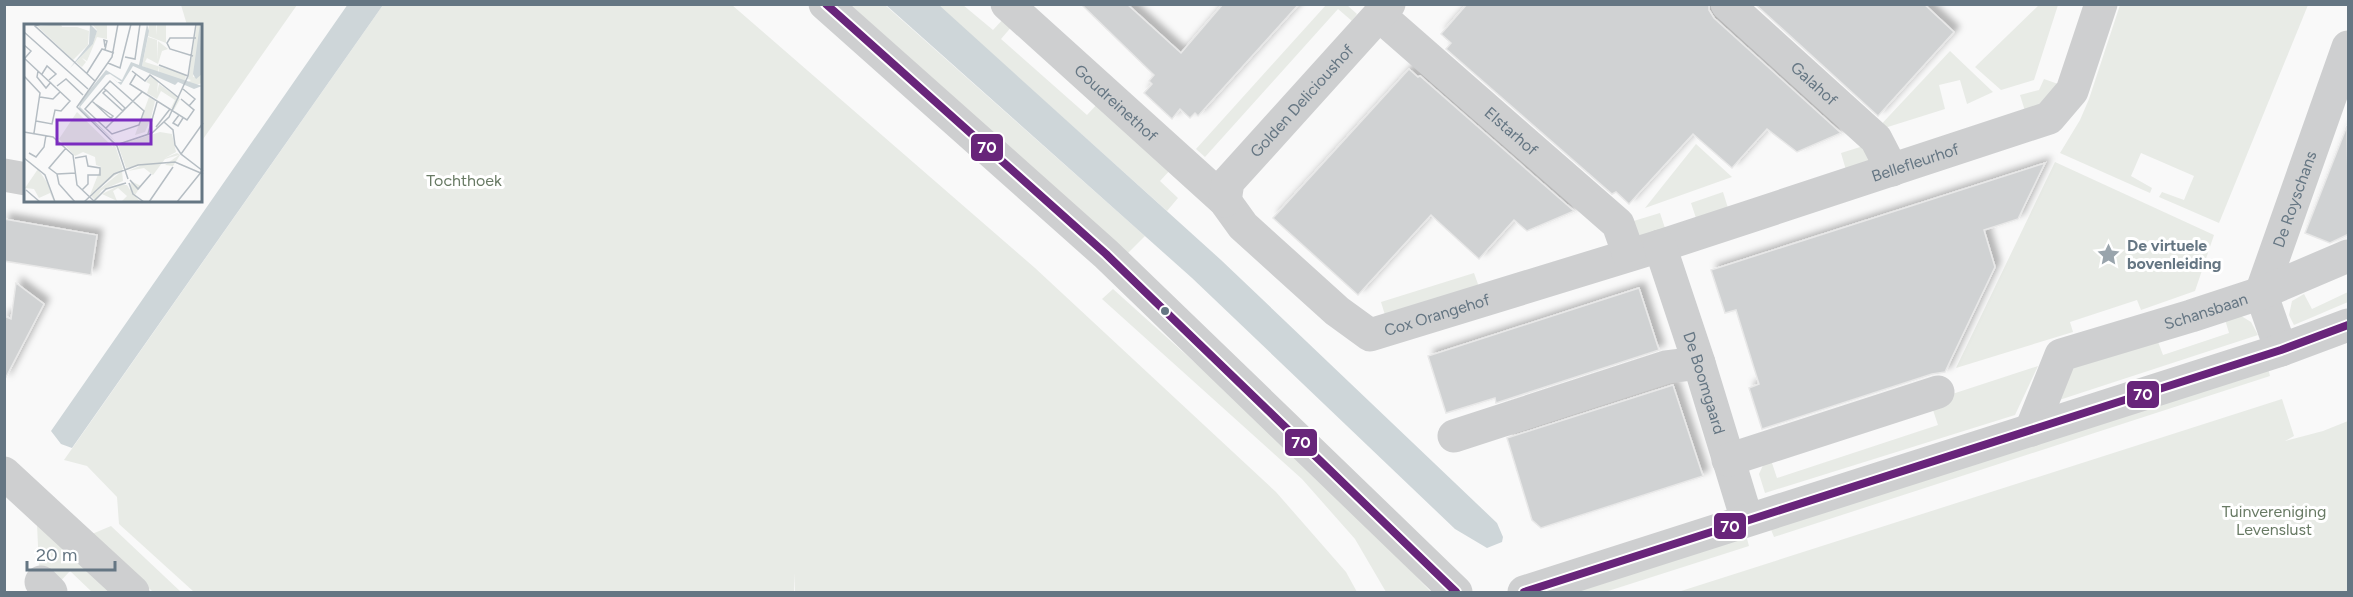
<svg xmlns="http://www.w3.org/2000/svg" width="2353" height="597" viewBox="0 0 2353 597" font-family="Figtree,sans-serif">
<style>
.green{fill:#e8ebe6}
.water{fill:#ced6d9}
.building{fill:#d0d2d3;stroke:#e8e8e8;stroke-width:1.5;filter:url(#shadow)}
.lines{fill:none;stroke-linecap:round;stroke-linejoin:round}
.minor{stroke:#cecfd0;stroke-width:33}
.bus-1-casing{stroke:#fff;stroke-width:12}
.bus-1{stroke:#68257a;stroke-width:8}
.bus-dot{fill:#657683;stroke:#fff;stroke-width:2}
.labels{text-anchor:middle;stroke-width:6;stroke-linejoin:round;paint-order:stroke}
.street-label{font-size:16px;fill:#657683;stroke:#fff}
.park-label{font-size:16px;fill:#687a64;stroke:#fff}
.poi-label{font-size:16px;font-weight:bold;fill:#657683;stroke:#fff;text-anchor:start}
.inset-road{fill:none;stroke:#b5bdc3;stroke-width:1.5}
.view{fill:#7b2cbf;fill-opacity:0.15;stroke:#7b2cbf;stroke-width:3}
.inset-edge{fill:none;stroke:#657683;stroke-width:3}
.line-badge{stroke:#fff;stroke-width:2}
.badge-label{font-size:16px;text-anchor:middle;font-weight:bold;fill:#fff}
</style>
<defs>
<filter id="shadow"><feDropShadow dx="5.5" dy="-5.5" stdDeviation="3" flood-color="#0004"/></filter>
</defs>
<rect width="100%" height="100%" fill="#f9f9f9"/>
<path class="green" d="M181,5H297L201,142V26L187,25Z
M383,5H732L1035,268L1276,492L1346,572L1357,592H795L794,573V592H194L119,524L117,497L87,466L64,460Z
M850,5H885L1145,236L1127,254Z
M938,5H963L993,30L1005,17L1013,25L1001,39L1087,115L1100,101L1172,168L1160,181L1178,198L1167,211Z
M1326,5H1347L1357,14L1352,21L1338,9L1205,157L1196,149Z
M2039,5H2058L2034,80L2001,90L1975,67Z
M2120,5H2308L2219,223L2159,197L2162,192L2184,200L2194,176L2141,153L2131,176L2152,188L2150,193L2060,153L2080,120L2089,99Z
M1950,51L1993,92L1967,104L1960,80L1939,85L1945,109L1875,131Z
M2044,79L2061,85L2056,97L2025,111L2020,95L2039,90Z
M1873,143L1878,158L1846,170L1841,153Z
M1696,144L1732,177L1645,208Z
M2055,162L2214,235L2195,291L2141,310L2137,300L2070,322L2073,332L1956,368Z
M1723,192L1728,208L1696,218L1691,203Z
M1660,213L1665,228L1633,239L1627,223Z
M1474,273L1479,287L1385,315L1381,302Z
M1113,289L1313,469L1431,592H1386L1355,539L1302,479L1102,299Z
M2348,292V302L2294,325L2289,315L2292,301L2304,294L2312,309Z
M2238,314L2251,322L2258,335L2047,404L2066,367L2157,339L2163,355L2229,333L2224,316Z
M2038,366L2015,415L1765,493L1759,474L1764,463L1771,460L1777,478L1938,425L1932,407L1934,400Z
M2268,368L2270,376L1774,537L1770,527Z
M2282,399L2294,436L2285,441L2323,431L2348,421V592H1678Z
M37,524L111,592H92L70,571L57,585L39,568Z
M111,526L181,592H153L92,534Z
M1746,535L1749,546L1605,592H1566Z"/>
<path class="water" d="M348,4L383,5L72,448L61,444L51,431Z
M886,5H939L1221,260L1497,523L1503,537L1502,542L1487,548L1455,529L1192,278Z"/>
<path class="building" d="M1081,4H1127L1181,53L1223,4H1299L1198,116L1195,113L1190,118L1180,109L1172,119L1144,93L1152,84L1149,81L1154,75Z
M1467,4H1709V10L1714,18L1841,133L1797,152L1767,129L1732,168L1693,134L1629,204L1616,192L1612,194L1446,49L1451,43L1441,34Z
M1755,4H1924L1954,32L1878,116Z
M1409,69L1418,77L1420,76L1574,211L1527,231L1514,220L1479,259L1431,215L1358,295L1273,218Z
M2347,126L2349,234L2330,243L2305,233Z
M2045,163L2018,219L1984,230L1995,267L1945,372L1932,374L1762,429L1749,388L1759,384L1736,310L1725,313L1711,270Z
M4,219L97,235L91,275L4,261Z
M16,283L44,304L4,381V316L11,319Z
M1639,288L1659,350L1496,403L1495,398L1446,413L1428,356Z
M1673,385L1703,476L1541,528L1532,520L1507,438Z"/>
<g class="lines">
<g class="minor">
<path d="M825,4L1106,254L1456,592"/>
<path id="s1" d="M1007,4L1225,201L1243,226L1337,311L1370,335L1660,246L2049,118L2072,91L2101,4"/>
<path id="s2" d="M1727,4L1876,139L1892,170"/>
<path id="s3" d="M1379,15L1618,224L1629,255"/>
<path d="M4,175L26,179"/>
<path id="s4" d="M1225,201L1228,182L1389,4"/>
<path id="s5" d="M1660,246L1699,363L1747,520"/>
<path id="s6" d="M2281,350L2261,293L2348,47"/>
<path id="s7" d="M2031,430L2061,355L2191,316L2261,293L2348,256"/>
<path d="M1454,436L1666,367L1699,363"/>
<path d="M1728,460L1938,392"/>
<path d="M4,473L133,592"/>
<path d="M41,582L51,592"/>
<path d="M1524,592L2281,350L2348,325"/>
</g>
<defs>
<path id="bus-1" d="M826,4L1106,254L1456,592
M1524,592L2281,350L2348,325"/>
</defs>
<use href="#bus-1" class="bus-1-casing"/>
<use href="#bus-1" class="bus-1"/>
</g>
<defs>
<symbol id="sight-bare" viewBox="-9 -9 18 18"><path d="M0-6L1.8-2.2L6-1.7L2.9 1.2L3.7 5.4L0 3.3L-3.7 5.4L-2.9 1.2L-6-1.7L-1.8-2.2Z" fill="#99a4ac" stroke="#fff" stroke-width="2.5" paint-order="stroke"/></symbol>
</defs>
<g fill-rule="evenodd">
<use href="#sight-bare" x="2092" y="238" width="33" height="33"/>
</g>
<circle class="bus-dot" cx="1165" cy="311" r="5"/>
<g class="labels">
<g class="street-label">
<text dy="6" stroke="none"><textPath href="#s2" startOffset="118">Galahof</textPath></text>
<text dy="6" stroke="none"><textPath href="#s4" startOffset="129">Golden Delicioushof</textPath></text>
<text dy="6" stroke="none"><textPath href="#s1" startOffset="147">Goudreinethof</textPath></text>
<text dy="6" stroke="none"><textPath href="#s3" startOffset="176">Elstarhof</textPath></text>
<text dy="6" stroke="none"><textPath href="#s1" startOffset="1064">Bellefleurhof</textPath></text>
<text dy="6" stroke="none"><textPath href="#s6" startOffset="160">De Royschans</textPath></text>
<text dy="6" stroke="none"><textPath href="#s7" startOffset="232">Schansbaan</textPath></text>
<text dy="6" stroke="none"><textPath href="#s1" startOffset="562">Cox Orangehof</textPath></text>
<text dy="6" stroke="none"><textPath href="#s5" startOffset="144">De Boomgaard</textPath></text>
</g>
<g class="park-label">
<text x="464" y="186">Tochthoek</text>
<text x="2274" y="517">Tuinvereniging<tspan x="2274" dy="18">Levenslust</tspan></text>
</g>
<g class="poi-label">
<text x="2127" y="251">De virtuele<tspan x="2127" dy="18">bovenleiding</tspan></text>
</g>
</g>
<g transform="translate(24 24)">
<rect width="178" height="178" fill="#f9f9f9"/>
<path d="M37,0L38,3H53L65,7L64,21L49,36L13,2ZM68,0H83V15L73,13L63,37L58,34L62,38L58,43L52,38L69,20L73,6ZM125,0H132L133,11V0H142V19L124,12ZM173,0H176V18L169,53L178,50V59L172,61L163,59L167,56L164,55ZM124,13L133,16L134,36V17L144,25L138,27L134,40L123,34L121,38L162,51L161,58L135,49V43L134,48L118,42ZM127,52L134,58L133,69L135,60L156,75L150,86L147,84L151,76L137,67L133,75L123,69L126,60L122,58ZM125,73L131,77L127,94L121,108L111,111ZM53,88L89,123L87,118L91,121L99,145L66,171L77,143L72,141L71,133L59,128L51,132L35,115ZM136,108L148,110L152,128L141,134L153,129L156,131L149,142L141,141L155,131L141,135L129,151L120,144L104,147L118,141L102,144L94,121ZM14,145L24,160L30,178L26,169L15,174L10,165L1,164ZM98,147L99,157L78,166L71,176L67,172ZM107,157L117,162L111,171L116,178H97L103,172L94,164L89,167L93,177L78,170L96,161H103L106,166Z" fill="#e8ebe6"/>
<path d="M66,0L73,7L69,20L46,44L65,20ZM123,0L125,7L118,42L178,62L170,65L154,58L151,61L109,42L97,61L86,52L93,58H98L86,50L82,51L56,83L92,118L55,85L56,78L82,46L98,56L107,38L115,41ZM176,0L178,50L172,55L169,50Z" fill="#ced6d9"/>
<path class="inset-road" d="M17,0L11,2L71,57M94,0L88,33L53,83L93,122L104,155M0,8L64,65M0,21L7,27L1,34M81,26L82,21L83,17L80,16L81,23M169,32L146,25L143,19L146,14H172M101,33L111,35L116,0M0,34L46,77L37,87L31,86L28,100L12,97M84,39L96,44L107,0M135,41L164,52M14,47L13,53L22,64L27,58M108,47L121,57L126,51L155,74M63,49L78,25L90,29M18,50L23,42L32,50L25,56M112,50L106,60L163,96L170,86L157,75M0,52L16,69L10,109M86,57L120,87L115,101L88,110L61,85ZM33,62L42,55L59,71M79,64L82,66L101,84L99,87L79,69L82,66M159,65L171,75L165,82M16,73L29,75L36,68M68,77L84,92L87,94L89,92L70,79M155,91L149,99L154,102L159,94M140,98L149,106L151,121L157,130M179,99L157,130L179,147M132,103L146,85M82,104L118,68M0,108L29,113L49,131L53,161L71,178M124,110L133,78M92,121L128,109L145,93L164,52L172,0M5,129L12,133L20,123L22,111M0,134L21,151L31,178M51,134L62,132L64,142L76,144V151H64V160L58,166M33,150L25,144L42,124M33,150L35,160L51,178M33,150L52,149M106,156L114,165L127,150M105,159L109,170L120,178M2,166L16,178M70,177L82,165L102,159M60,178L90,150L114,141L151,138L179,150M125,178L149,143M153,178L178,147"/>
<path class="view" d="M33,96H127V120H33Z"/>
<rect width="178" height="178" class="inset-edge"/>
</g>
<g class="line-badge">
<rect x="970" y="133" width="34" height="29" rx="6" fill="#68257a"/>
<rect x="2126" y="380" width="34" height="29" rx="6" fill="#68257a"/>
<rect x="1284" y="428" width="34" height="29" rx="6" fill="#68257a"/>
<rect x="1713" y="512" width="34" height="28" rx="6" fill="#68257a"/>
</g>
<g class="badge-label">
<text x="987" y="153">70</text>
<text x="2143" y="400">70</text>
<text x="1301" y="448">70</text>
<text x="1730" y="532">70</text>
</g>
<rect width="2353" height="597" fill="none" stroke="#657683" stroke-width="12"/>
<path d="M27 561v9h88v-9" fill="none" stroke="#657683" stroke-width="3"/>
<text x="36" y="561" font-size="18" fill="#657683" stroke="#ffffff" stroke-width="4.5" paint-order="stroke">20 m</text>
</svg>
